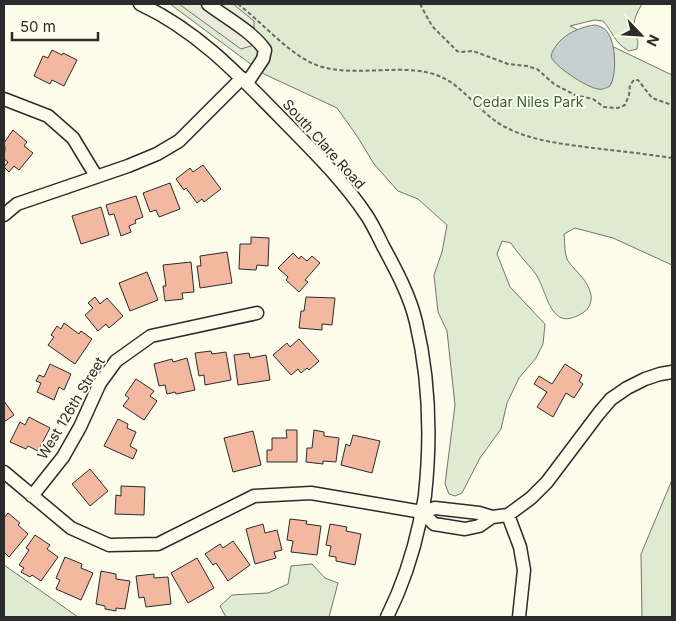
<svg xmlns="http://www.w3.org/2000/svg" width="676" height="621" viewBox="0 0 676 621" font-family="Inter,sans-serif">
<style>
.green{fill:#deebd1;stroke:#74746e}
.parking{fill:#eceadb;stroke:#74746e}
.water{fill:#c7d0d0;stroke:#74746e}
.building{fill:#f2b8a0;stroke:#2b2b2b}
.lines{fill:none;stroke-linecap:round;stroke-linejoin:round}
.minor-casing{stroke:#2b2b2b;stroke-width:15}
.path{stroke:#6a6964;stroke-width:2;stroke-dasharray:4 2.5;stroke-linecap:butt}
.minor{stroke:#fdfbea;stroke-width:12}
.labels{text-anchor:middle;stroke-width:4;stroke-linejoin:round;paint-order:stroke}
.park-label{font-size:14px;fill:#34623c;stroke:#fdfbea}
.street-label{font-size:14px;fill:#2b2b2b;stroke:#fdfbea}
</style>
<rect width="100%" height="100%" fill="#fdfbea"/>
<path class="green" d="M170,4H642C637,12 632,22 635,32C637,41 639,39 637,49L629,51C613,42 614,33 603,21L594,20L570,26L672,75V265L613,238L575,228L564,234C565,242 564,254 568,261C577,273 588,280 591,295C592,301 589,309 584,312C549,335 549,293 535,273C527,263 518,254 511,243L502,241L497,254L510,287L545,324L543,344L536,358L519,378L507,403L501,429L480,458L462,493L455,496L449,494L445,484L455,405L447,331L438,312L434,275L442,252L447,225L418,199L398,191L374,164L357,136L337,108L264,74Z
M672,480V617H642L641,554Z
M312,564L325,578L338,583L329,617H226L220,606L232,595L268,593L288,584L291,566Z
M4,565L78,617H4Z"/>
<path class="parking" d="M179,4H233L254,21V45L241,49Z"/>
<path class="water" d="M595,25C600,26 605,28 608,33C616,44 617,75 610,86C606,88 603,90 598,89C588,88 553,66 551,56C556,38 577,27 595,25Z"/>
<path class="building" d="M52,50L62,55L63,53L77,60L64,86L52,80L50,84L34,76L43,56L48,58Z
M13,130L27,142L24,146L33,153L19,170L14,166L9,172L4,167L8,162L4,159L5,148L4,143Z
M203,165L221,189L204,202L202,199L197,203L186,188L184,190L176,179L190,168L193,172Z
M170,183L180,209L159,217L156,210L150,212L143,193Z
M136,196L143,217L135,220L136,223L129,226L131,232L121,236L114,214L109,215L106,205Z
M101,207L109,235L81,244L72,216Z
M251,237L269,238L268,266L257,265L256,270L239,269L240,244H251Z
M227,252L232,283L200,288L197,266H201L200,256Z
M293,253L299,259L301,256L307,261L312,256L320,263L305,280L308,282L299,292L286,280L288,277L278,268Z
M191,262L194,292L182,293L183,299L165,301L163,286H166L163,265Z
M147,272L158,300L130,311L119,283Z
M95,297L100,304L107,298L123,316L109,328L106,324L98,331L85,315L93,308L88,303Z
M306,297L335,298L332,325L322,324V330L299,328L301,311H304Z
M64,323L79,334L81,331L92,339L75,364L48,345L54,337L51,335L57,326L61,329Z
M299,339L319,361L309,370L307,368L301,373L298,369L291,375L273,355L287,343L290,347Z
M211,351L212,354L226,352L231,380L205,385L204,375L199,376L195,353Z
M249,353L250,358L266,355L270,380L238,385L234,355Z
M187,358L195,390L176,394L175,392L167,394L165,385L159,386L154,364L172,359L173,362Z
M50,364L71,374L64,390L59,387L54,400L37,392L41,383L36,381L39,375L44,377Z
M565,364L582,375L579,381L583,384L574,398L566,393L553,417L537,407L547,392L534,384L539,376L552,384Z
M136,379L154,391L150,396L157,401L144,420L123,406L129,398L125,395Z
M4,401L14,415L4,422Z
M29,417L50,428L38,451L28,446L26,449L10,442L20,422L25,425Z
M118,419L128,424L127,428L136,432L130,446L137,450L133,459L104,446Z
M286,430H297V462H267V450H272V438H287Z
M314,430L324,432V436L339,438L336,462L323,461V464L306,462L307,448H312Z
M253,431L261,465L233,472L224,438Z
M353,435L380,441L372,473L341,465L346,444L350,446Z
M90,469L108,491L90,506L72,484Z
M121,486L145,487L144,515L115,514L116,495L121,496Z
M8,513L20,523L18,525L28,534L9,557L4,552V518Z
M290,519L307,521L306,524L321,526L317,555L291,552L293,541L287,540Z
M263,524L265,533L277,530L282,550L274,552L276,558L255,564L246,529Z
M330,524L347,527L346,531L361,534L355,565L336,561V557L329,556L331,546L326,545Z
M35,535L50,545L47,549L58,557L41,581L32,575L30,577L21,572L24,568L19,565L29,550L26,548Z
M233,541L250,565L228,581L216,563L213,565L205,554L220,544L223,548Z
M65,557L82,564L81,568L93,573L81,600L56,589L60,580L56,578Z
M197,558L214,588L188,603L171,573Z
M101,571L116,574V579L130,581L125,609L116,608V611L105,609V606L96,604Z
M154,574V578L168,577L171,604L146,607L144,597L139,598L136,576Z"/>
<g class="lines">
<defs>
<path id="minor" d="M140,4C194,29 234,70 275,112C307,145 341,177 367,216C373,225 378,236 383,246C396,270 410,296 416,322C429,377 431,439 425,495C424,504 421,513 420,521C413,554 402,587 387,617
M208,4C225,17 253,32 265,50L263,59L247,83
M4,99L48,116L73,138L96,176
M4,215L17,204L128,166L157,154L179,141L242,78
M4,472L71,528L109,545L158,544L254,496L311,493L422,512L435,508L479,513L492,517
M32,496L63,457L80,427L100,383L116,361L151,336L257,313
M422,512L434,524L465,529L479,526L492,517L508,515L531,498L547,482L599,413L611,399L627,388L645,379L660,374L672,372
M508,515L520,547L524,570L519,617"/>
</defs>
<use href="#minor" class="minor-casing"/>
<path class="path" d="M238,4C262,22 290,56 319,66C356,78 405,62 439,76C463,85 480,114 505,127C532,141 563,144 593,148C619,151 646,154 672,158
M420,4L432,26L457,51L460,52L473,51L508,64L527,66L537,69L554,84L575,95L593,99L604,107L618,108L625,105L629,95L630,85L634,80H638L652,98L672,105"/>
<use href="#minor" class="minor"/>
</g>
<g class="labels">
<g class="park-label">
<text x="528" y="107">Cedar Niles Park</text>
</g>
<g class="street-label">
<text transform="translate(324 144) rotate(48)" y="5">South Clare Road</text>
<text transform="translate(71 408) rotate(-59)" y="5">West 126th Street</text>
</g>
</g>
<rect width="676" height="621" fill="none" stroke="#2b2b2b" stroke-width="10"/>
<g transform="translate(641 35) rotate(115)" stroke="#fdfbea" stroke-width="4" paint-order="stroke">
<path d="M0-4L9 19L0 12L-9 19Z" fill="#2b2b2b"/>
<text y="-8" font-size="14" font-weight="bold" text-anchor="middle" fill="#2b2b2b">N</text>
</g>
<path d="M12 32v8h86v-8" fill="none" stroke="#2b2b2b" stroke-width="2.5"/>
<text x="20" y="32" font-size="15" fill="#2b2b2b" stroke="#fdfbea" stroke-width="4" paint-order="stroke">50 m</text>
</svg>
